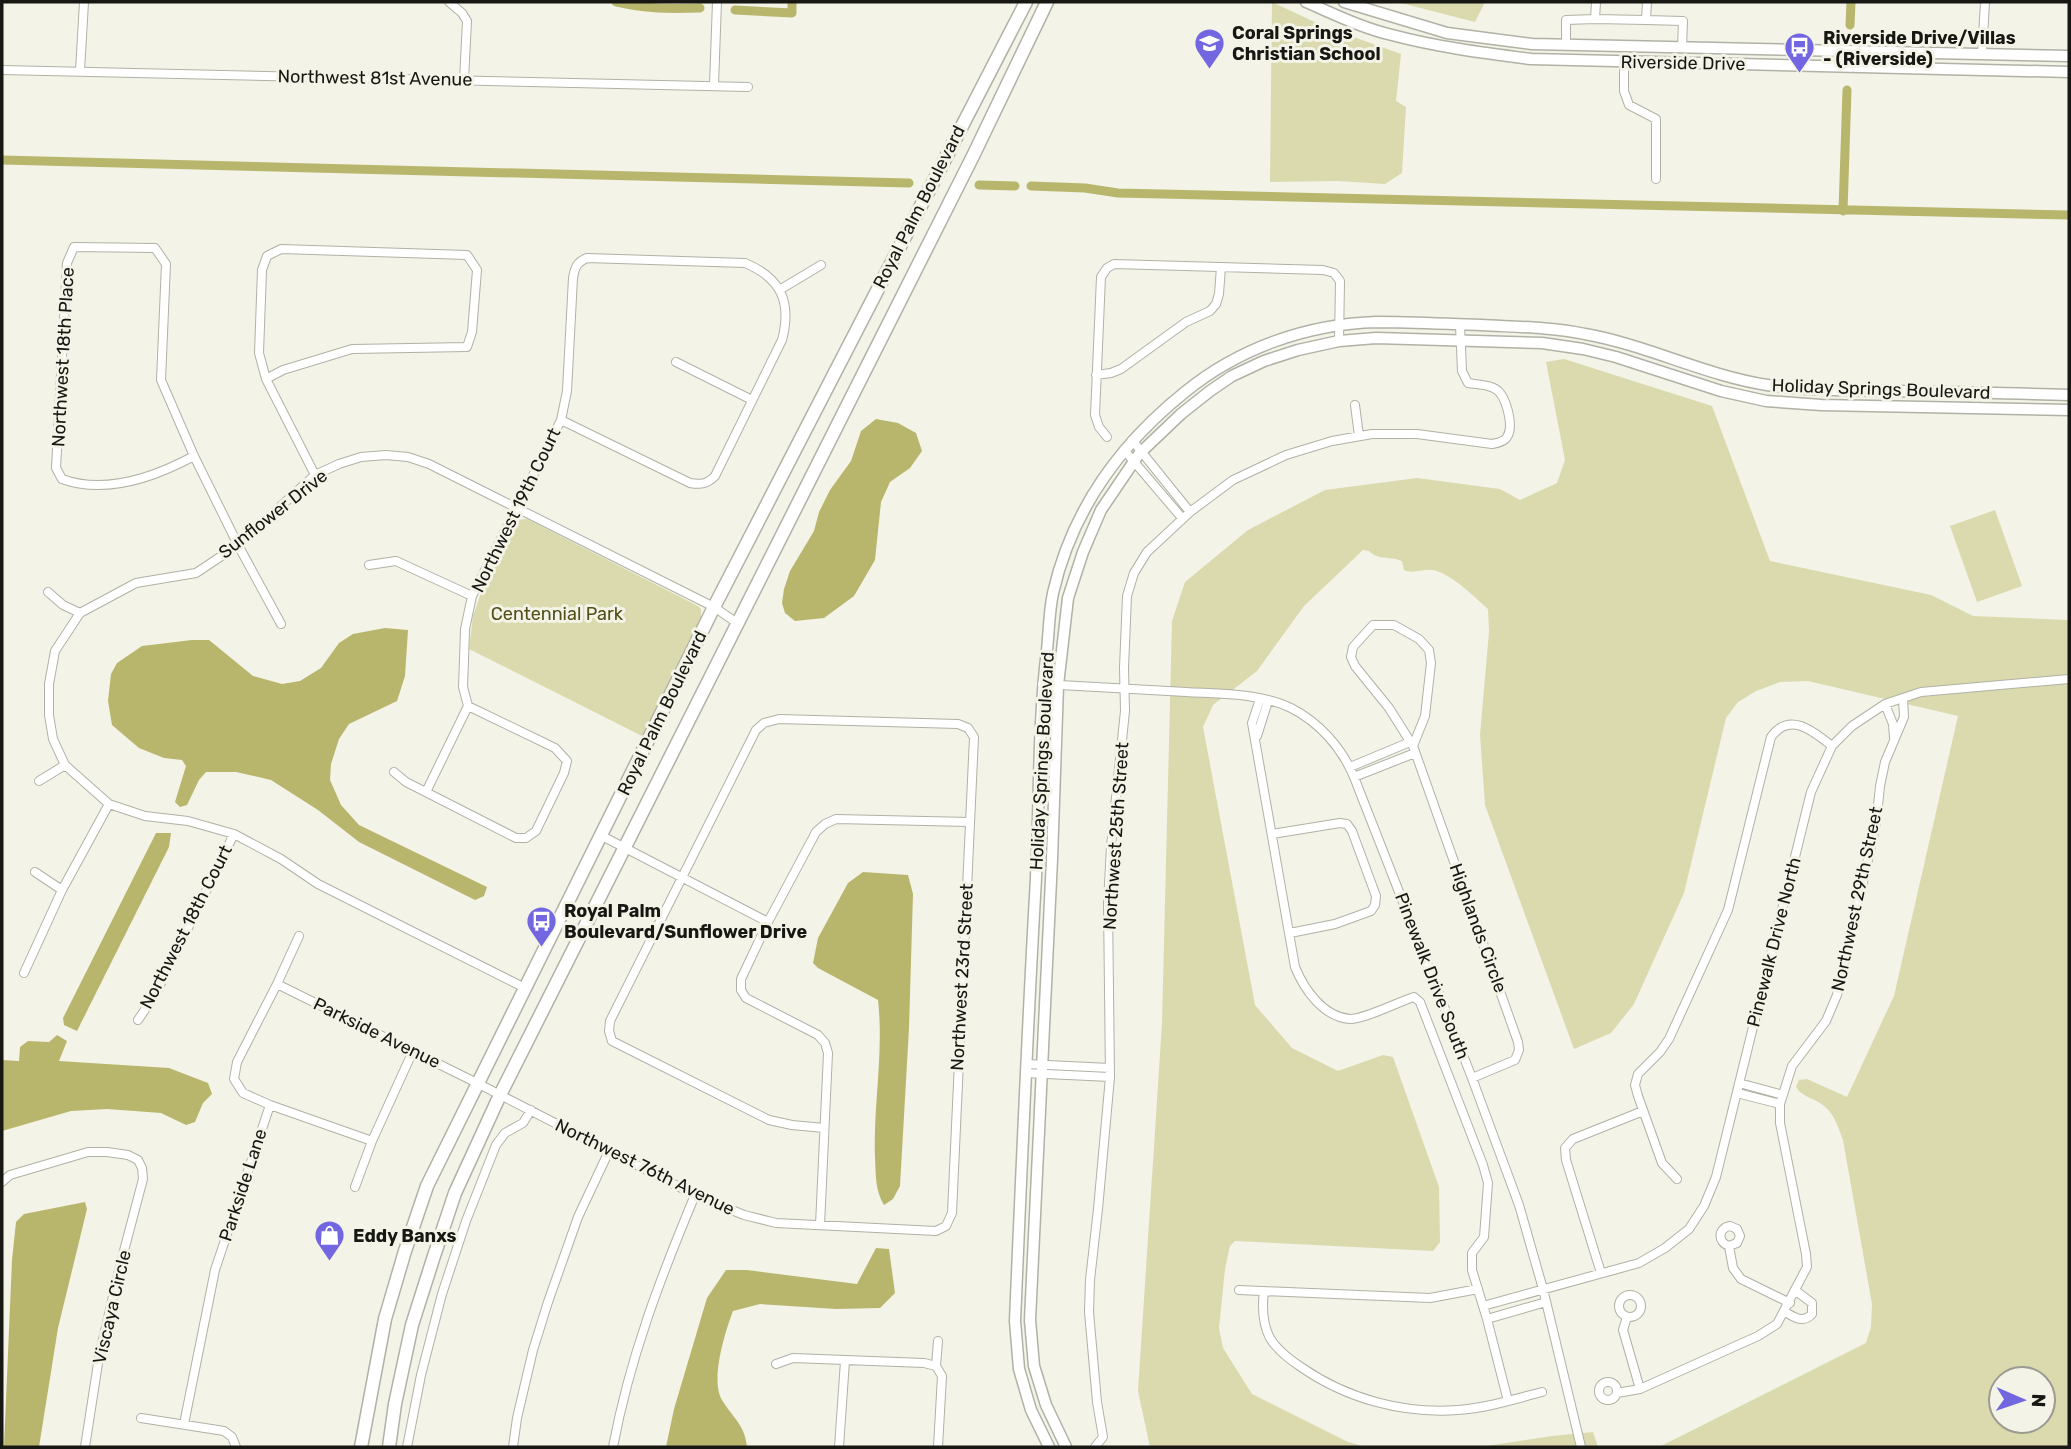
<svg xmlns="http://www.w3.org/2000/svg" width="2071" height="1449" viewBox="0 0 2071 1449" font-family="Rubik,sans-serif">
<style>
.green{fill:#dadaae;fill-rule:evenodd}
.water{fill:#b8b66c}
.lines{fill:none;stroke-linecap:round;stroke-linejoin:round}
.canal{stroke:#b8b66c;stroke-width:9}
.minor-casing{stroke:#b1b1a6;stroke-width:10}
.tertiary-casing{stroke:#b1b1a6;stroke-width:13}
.secondary-casing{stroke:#b1b1a6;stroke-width:15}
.minor{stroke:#fff;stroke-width:8}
.tertiary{stroke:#fff;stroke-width:10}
.secondary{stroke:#fff;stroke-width:12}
.labels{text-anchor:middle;stroke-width:6;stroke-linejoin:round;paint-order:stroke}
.poi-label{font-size:18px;font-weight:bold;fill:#171713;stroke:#f3f3e7;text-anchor:start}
.street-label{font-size:18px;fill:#171713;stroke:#f3f3e7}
.park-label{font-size:18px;fill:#524f18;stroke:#f3f3e7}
</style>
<rect width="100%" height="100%" fill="#f3f3e7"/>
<path class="green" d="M1272,2L1323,26L1401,54L1396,101L1406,107L1402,173L1385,184L1338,181L1270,182Z
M1397,2H1485L1475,22Z
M1564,359L1712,406L1770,561L1931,595L1973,616L2069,620V1447H1659L1866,1343L1871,1327L1872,1304L1843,1140C1838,1127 1835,1115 1824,1106C1815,1098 1803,1098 1796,1087L1799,1080L1807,1079L1847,1097L1894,996L1958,716L1808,681L1780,682L1756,691L1738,702L1726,718L1684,893L1634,1004L1611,1033L1574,1049L1485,805L1480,735L1489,632L1488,609C1473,596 1456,578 1437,571C1425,567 1414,575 1404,570L1402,561C1390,556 1379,561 1369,551L1363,550L1304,606L1257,671L1213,705L1203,727L1255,1005L1292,1048L1338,1071L1383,1055L1393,1057L1439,1187L1440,1242L1433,1251L1235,1241L1230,1246L1225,1269L1219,1328L1223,1348L1252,1394L1348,1442L1366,1447H1150L1138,1391L1162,1024L1172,621L1185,582L1248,530L1325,490L1417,478L1500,489L1520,500L1557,483L1565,460L1546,362ZM2001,1379H2043V1421H2001Z
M1995,510L2022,586L1977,602L1950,526Z
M527,519L698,606L701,609V619L642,736L469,649L473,616L483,587L512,526L517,520Z
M1593,1432L1598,1447H1479L1552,1436Z"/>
<path class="water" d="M876,419L898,423L916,433L922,451L910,468L890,482L881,502L875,560L854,596L824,618L795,621L785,613L782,603L784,589L790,571L814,531L819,512L830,490L851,461L861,431Z
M385,628L408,630L405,676L397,701L349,724L339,739L331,764L330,780L341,805L359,825L487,887L484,896L475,900L359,842L318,810L271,780L236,772H206L199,780L187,805L180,807L175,802L186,766L182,760L164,758L139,748L112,725L108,701L111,674L117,663L142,646L192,640H209L253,676L282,684L300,681L321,668L339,643L353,634Z
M156,833H171L169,847L77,1031L64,1025L63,1018Z
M863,872L908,875L913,894L909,1028L900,1186L893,1199L884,1205C875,1190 876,1176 875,1158C873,1106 884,1053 878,1000L818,968L813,963L818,938L848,883Z
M57,1035L67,1041L59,1061L169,1068L208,1083L212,1094L203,1103L195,1122L186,1125L161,1113L107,1109L71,1111L2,1131V1060L19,1061L20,1047L28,1041L49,1042Z
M85,1202L87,1209L58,1328L39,1447H4L12,1260L16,1222L24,1214Z
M876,1248L889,1249L895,1293L880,1308L836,1309L760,1304L733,1311C725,1332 710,1380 722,1400C733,1418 745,1425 747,1447H666L674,1409L707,1298L726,1270H747L857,1284Z"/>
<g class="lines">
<path class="canal" d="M616,2C644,9 671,9 700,8
M735,10L792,13V2
M1850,25L1851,2
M2,160L909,183
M979,185L1015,186
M1031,186L1085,188L1118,193L2069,215
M1843,211L1847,90"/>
<defs>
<path id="minor" d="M449,2L462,13L467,21L464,80
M1596,2L1595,19L1646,20
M1647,2L1646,20L1683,21L1682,48
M1566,45V20L1595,19
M1982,54L1985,2
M1624,61V91L1629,105L1656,119V179
M2,70L748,87
M80,71L84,2
M714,85L717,2
M781,289L821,265
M676,362L752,400
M1096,375L1111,373L1121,369L1186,322L1210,311L1216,304L1219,294L1221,267
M266,379L283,370L352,349L467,347L472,332L477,270L467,255L281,249L267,256L262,270L259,353L266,379L315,475
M1355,405L1359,436
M1107,437L1099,427L1095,415L1101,277L1107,268L1114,264L1323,270L1334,273L1340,281L1339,341
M1132,440L1190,512
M1124,450L1182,518
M194,456C155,477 106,495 62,479L56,468L67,263L74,247L155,248L166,264L161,380L194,456L238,545L281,624
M369,565L396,561L472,596
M48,592L63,605L80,613
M1042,684C1090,687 1138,689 1186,692C1219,694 1261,693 1291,708C1319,722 1342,748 1354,777L1472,1078L1519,1205L1543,1289L1581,1447
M1260,699L1252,723L1295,967C1304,989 1323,1017 1350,1019C1365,1019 1398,1002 1414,997L1420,1002L1483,1165L1488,1183L1484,1237L1472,1253V1270L1487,1319L1508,1401
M1885,704L1893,724L1894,738
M1257,736L1268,701
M1413,746L1425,716L1431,663L1429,650L1419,639L1394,625H1373L1353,647L1351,657L1355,666L1389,708L1413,746L1518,1042L1519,1050L1515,1060L1472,1078
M1350,767L1410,742
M394,772L406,782L516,838H526L536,831L564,773L567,761L555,748L468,706
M1354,777L1415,753
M39,781L65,765
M426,792L468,706L463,687L464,660L465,629L472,596L561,420L567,391L573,278C575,267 577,262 587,258L745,263C781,278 792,302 782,340L715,476C707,484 701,485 690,483L561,420
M1272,834L1340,823L1347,824L1352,831L1376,896L1375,905L1371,911L1335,924L1290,933
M602,836L768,922
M35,872L62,890
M24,973L62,890L109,804
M277,984L477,1083L695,1195L744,1215L776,1223L936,1231L946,1226L952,1213L974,737L968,728L958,724L779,719L764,723L756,730L610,1021L609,1031L612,1041L769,1120L792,1125L824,1128
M525,988L318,884L281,859L234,834L188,821L145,816L109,804L65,765L53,739L49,715V684L55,651L80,613L136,583L196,573L238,545L315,475L339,464L361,457L386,455L408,457L429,464L714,607L737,623
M138,1020L155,995L234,834
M1026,1064L1110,1068
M1025,1073L1110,1077
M1739,1083L1783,1095
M1737,1093L1780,1104
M270,1105L372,1141
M1677,1179L1662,1163L1638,1096L1635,1085L1638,1074L1660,1052L1669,1039L1728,910L1771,737C1790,711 1813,731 1832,746
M2,1182L10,1175L88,1152H107L128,1155L138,1160L142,1168L143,1179L121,1262L99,1357L85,1447
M355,1187L372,1141L413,1051
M820,1225L828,1053L825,1043L818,1035L746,998L741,990V979L768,922L816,832L825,824L836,819L970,822
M1729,1246L1737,1243L1740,1236L1737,1229L1730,1226C1718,1228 1717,1242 1729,1246L1733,1268L1741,1279L1790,1303
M1601,1273L1566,1160L1565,1148L1573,1139L1643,1111
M1239,1290L1430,1298L1478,1289
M1264,1291C1262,1307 1262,1323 1270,1338C1277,1350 1289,1359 1301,1367C1347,1399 1403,1414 1458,1410C1487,1408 1515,1399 1542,1392
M1619 1306a11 11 0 1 1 22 0a11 11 0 1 1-22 0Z
M1483,1306L1639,1263L1665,1248L1689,1229L1704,1206L1716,1177L1811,792L1832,746L1852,726L1885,704L1921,692L2069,679
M1785,1312C1794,1317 1803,1324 1812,1314V1303L1796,1291
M1627,1317L1623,1330L1640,1389
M1487,1319L1546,1302
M938,1341L936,1366L942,1376L938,1447
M776,1364L793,1358L924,1363L936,1366
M1599 1391a9 9 0 1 1 18 0a9 9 0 1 1-18 0Z
M1617,1393L1640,1389L1758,1336L1777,1324L1807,1267L1806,1254L1780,1123V1104L1792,1066L1826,1021L1837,995L1876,825L1880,786L1885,762L1904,717L1903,698
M141,1418L224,1431L232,1437L236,1447
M184,1424L215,1270L270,1105L243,1093L234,1079L237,1062L277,984L299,936
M407,1447L421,1375L442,1294L466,1221L496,1145L505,1133L523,1123L531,1110
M513,1447L517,1418L533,1350L548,1302L578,1217L609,1151
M613,1447C630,1357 660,1279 695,1195
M839,1447L845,1361
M1095,1447L1103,1437L1097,1402L1089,1312L1090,1280L1098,1209L1110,1077L1108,903L1111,846L1125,711L1124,668L1127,596L1134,573L1147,552L1190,512L1233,480L1286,455L1332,441L1372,434H1417L1492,444C1497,443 1504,442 1507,437C1514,427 1507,402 1500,393C1493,384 1478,385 1468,383L1462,371L1460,325"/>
<path id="tertiary" d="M1306,2C1334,14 1362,28 1392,35C1437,47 1484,53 1531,59L2069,72
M1344,2L1447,33L1532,44L2069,56
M1049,1447L1031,1410L1019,1369L1015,1321C1021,1179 1027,1037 1035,896C1040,814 1037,731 1047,650C1049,631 1049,612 1053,593C1072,510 1120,444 1185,392C1239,348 1307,324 1377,322C1412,322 1447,324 1481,325C1516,327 1551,327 1585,334C1647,345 1704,375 1767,385C1807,391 1849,390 1889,391C1949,392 2009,393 2069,395
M1066,1447L1046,1405L1034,1366L1030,1320L1052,859L1058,685L1068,598L1083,552L1101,510L1139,454L1181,414L1210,391L1232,376L1264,361L1298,350L1339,341L1376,338L1542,343L1583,349L1616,357L1721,391L1766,401L1821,405L2069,410"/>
<path id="secondary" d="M361,1447L385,1319L405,1251L427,1186L714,607L1026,2
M389,1447L395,1404L412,1325L433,1259L455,1193L500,1095L973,156L1047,2"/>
</defs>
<use href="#minor" class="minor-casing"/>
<use href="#tertiary" class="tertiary-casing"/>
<use href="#secondary" class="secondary-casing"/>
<use href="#minor" class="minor"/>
<use href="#tertiary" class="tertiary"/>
<use href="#secondary" class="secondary"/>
</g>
<defs>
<symbol id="school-pin" viewBox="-11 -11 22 30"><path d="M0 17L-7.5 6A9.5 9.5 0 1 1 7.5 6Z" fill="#7367e1" stroke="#f3f3e7"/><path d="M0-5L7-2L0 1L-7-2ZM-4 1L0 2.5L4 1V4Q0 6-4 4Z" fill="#fff"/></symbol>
<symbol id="bus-pin" viewBox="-11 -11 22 30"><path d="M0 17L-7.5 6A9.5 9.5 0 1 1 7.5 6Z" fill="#7367e1" stroke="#f3f3e7"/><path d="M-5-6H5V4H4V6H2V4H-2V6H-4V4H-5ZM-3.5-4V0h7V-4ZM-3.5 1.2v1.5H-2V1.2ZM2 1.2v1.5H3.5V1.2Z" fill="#fff"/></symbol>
<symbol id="shop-pin" viewBox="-11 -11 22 30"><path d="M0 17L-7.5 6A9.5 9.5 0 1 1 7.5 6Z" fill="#7367e1" stroke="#f3f3e7"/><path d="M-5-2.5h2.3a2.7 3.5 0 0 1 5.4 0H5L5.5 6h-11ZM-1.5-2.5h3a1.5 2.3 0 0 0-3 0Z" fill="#fff"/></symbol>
</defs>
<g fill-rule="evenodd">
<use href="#school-pin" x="1192" y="26" width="35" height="47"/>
<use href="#bus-pin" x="1782" y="30" width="35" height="47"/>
<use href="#bus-pin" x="524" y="904" width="35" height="47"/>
<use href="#shop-pin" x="312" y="1218" width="35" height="47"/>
</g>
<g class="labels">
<g class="poi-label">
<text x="1232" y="39">Coral Springs<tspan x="1232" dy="21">Christian School</tspan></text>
<text x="1823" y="44">Riverside Drive/Villas<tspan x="1823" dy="21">- (Riverside)</tspan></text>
<text x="564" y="917">Royal Palm<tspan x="564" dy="21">Boulevard/Sunflower Drive</tspan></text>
<text x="353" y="1242">Eddy Banxs</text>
</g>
<g class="street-label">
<text transform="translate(1683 63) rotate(1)" y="6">Riverside Drive</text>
<text transform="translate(375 78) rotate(1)" y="6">Northwest 81st Avenue</text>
<text transform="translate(919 207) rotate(-63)" y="6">Royal Palm Boulevard</text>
<text transform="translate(63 357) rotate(-87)" y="6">Northwest 18th Place</text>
<text transform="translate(1881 389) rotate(2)" y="6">Holiday Springs Boulevard</text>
<text transform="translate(516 510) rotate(-64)" y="6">Northwest 19th Court</text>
<text transform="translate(273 514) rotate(-38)" y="6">Sunflower Drive</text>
<text transform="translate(662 713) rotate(-64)" y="6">Royal Palm Boulevard</text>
<text transform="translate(1042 761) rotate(-87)" y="6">Holiday Springs Boulevard</text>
<text transform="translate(1116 836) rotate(-86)" y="6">Northwest 25th Street</text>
<text transform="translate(1857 899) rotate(-78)" y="6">Northwest 29th Street</text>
<text transform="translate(186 927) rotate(-63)" y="6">Northwest 18th Court</text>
<text transform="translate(1478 928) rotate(70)" y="6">Highlands Circle</text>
<text transform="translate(1774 942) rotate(-76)" y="6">Pinewalk Drive North</text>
<text transform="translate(1432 976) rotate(69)" y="6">Pinewalk Drive South</text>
<text transform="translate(962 977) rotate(-87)" y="6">Northwest 23rd Street</text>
<text transform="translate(377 1033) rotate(26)" y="6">Parkside Avenue</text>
<text transform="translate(645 1167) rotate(26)" y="6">Northwest 76th Avenue</text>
<text transform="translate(243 1185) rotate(-72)" y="6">Parkside Lane</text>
<text transform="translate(112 1307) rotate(-77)" y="6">Viscaya Circle</text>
</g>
<g class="park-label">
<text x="557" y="620">Centennial Park</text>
</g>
</g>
<rect width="2071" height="1449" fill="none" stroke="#171713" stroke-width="7"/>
<g transform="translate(2022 1400) rotate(92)"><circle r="33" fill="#f3f3e7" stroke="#9b9b92" stroke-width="2"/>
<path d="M0-5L12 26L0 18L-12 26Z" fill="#7367e1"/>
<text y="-10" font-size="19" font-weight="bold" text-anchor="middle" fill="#171713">N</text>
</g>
</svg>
